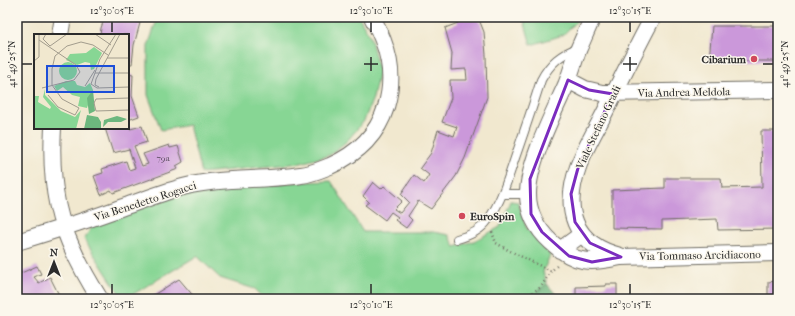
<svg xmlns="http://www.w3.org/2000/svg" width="795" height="316" viewBox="0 0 795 316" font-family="'IM FELL French Canon',serif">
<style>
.green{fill:#87d694;stroke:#598060}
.forest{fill:#6db77e;stroke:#4c7154}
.building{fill:#cb98da}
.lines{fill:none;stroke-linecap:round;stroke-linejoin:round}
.lane-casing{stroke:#706d64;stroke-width:10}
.street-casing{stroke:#706d64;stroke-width:18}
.path{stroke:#706d64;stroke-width:2.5;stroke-dasharray:1 3;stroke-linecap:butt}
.lane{stroke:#fff;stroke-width:8}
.street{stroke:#fff;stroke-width:16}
.marked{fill:none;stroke:#7b2cbf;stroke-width:3;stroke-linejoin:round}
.ticks{fill:none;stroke:#2b2b2b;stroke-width:1.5}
.poi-dot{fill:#d1495b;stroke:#fbf7ec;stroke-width:1.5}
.labels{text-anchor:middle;stroke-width:3;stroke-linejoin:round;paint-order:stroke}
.number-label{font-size:9px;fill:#534657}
.poi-label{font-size:11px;font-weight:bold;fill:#2b2b2b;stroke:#fbf7ec;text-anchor:end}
.street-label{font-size:11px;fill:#2b2b2b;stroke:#fbf7ec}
.inset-road{fill:none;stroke:#a29c8d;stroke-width:1}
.view{fill:#1d4ed8;fill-opacity:0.15;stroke:#1d4ed8;stroke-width:2}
.inset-edge{fill:none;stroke:#2b2b2b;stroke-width:2}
.neatline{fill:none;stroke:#2b2b2b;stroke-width:1.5}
.ticks-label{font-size:10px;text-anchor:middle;fill:#2b2b2b}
</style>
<rect width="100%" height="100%" fill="#fbf7ec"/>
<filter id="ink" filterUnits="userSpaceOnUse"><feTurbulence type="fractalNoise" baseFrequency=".025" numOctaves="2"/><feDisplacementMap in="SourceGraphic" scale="8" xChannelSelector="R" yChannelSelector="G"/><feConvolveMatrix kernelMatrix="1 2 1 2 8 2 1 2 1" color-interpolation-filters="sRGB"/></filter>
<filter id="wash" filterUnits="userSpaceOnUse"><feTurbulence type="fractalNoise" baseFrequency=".012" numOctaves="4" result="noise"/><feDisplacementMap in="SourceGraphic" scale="16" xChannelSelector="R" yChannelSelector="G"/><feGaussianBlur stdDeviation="0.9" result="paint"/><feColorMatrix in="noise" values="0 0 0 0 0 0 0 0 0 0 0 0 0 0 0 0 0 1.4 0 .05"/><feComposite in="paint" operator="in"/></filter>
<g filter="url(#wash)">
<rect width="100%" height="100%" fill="#f1e8cf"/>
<path class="green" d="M158,17H359L370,36L379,72L373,98L364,121L347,141L330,155L301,163L201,173L189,125L161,130L148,95V46Z
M523,17H581L563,35L531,45Z
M331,181L363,232H433L449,235L455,247L474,241L500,227L511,201L518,202L526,227L550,255L543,272L547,284L528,299H265L255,289L220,278L197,256L125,299H123L84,239L94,224L190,192L229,185Z"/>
<path class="forest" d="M547,284L560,299H528Z"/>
<g id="blocks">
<path class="building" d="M105,17H129L128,18L140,23L134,45L132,64H128V35H100L101,28Z
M456,17H478L484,32L486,55L487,97L465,158L456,176L431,209L418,201L408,216L412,220L406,228L395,220L398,217L391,212L385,220L365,205L369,202L363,196L373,182L381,189L384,186L402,201L394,209L400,213L409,202L401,194L414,175L424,183L429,175L420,168L431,153L438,130L454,136L457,127L442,122L451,98L450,80H467L466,69L451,70L452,53L445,28L458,23Z
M712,26H778V61H709Z
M128,74L133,75L132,96L139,116L128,120Z
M128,125L130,129L142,126L147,142L134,146L142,166L148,164L143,154L169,145L170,148L178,146L183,162L176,166L178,169L113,193L111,190L101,195L94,176L103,173L102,169L126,161L129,170L135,168L129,149L113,153L105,128H128Z
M761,131H778V229L718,230L717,219L662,221V229L612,228V190L665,188V178H721L722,188L762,187Z
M17,174L21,189L17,190Z
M37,266L41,274L34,277L39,283L50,277L61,299H17V271L19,274Z
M179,279L196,299H147Z
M778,281V299H768V282Z
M606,284H617V299H576V287L606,286Z"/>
</g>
</g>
<g filter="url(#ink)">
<use href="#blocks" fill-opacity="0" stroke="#706d64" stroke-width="1"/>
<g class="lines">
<defs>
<path id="lane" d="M502,194H528
M457,239C469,236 481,230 488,220C501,202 508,179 515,158C524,132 533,106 541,80C550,63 561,54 578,48"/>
<path id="street" d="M593,17C588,27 584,37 579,48C574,60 571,73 566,85C553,114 528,163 528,194C528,214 537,229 551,242C576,265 590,263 621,257L778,253
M60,35L63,17
M568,80L585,89L602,93L778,90
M53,128C51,159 53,199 64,228C73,253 86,277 100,299
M17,242C53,231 88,220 123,207C144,200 165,191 187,186C224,177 263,181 301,175C311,174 320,170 330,166C357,154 377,136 386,107C396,74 388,46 372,17
M560,250L582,234
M620,256C573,244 563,210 578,167C585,148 596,130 605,112C621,80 636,48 653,17"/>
</defs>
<use href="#lane" class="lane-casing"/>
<use href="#street" class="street-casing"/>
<path class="path" d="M492,232L496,243L508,250L551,271
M522,299L541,287L551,271L558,265"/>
<use href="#lane" class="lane"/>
<use href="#street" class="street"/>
</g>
</g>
<path class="marked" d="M568,80L589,90L613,94L578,168L571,194L575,222L590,243L621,257L592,262L569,256L542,232L531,214L530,179Z"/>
<path class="ticks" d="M112,22V32M371,22V32M630,22V32M371,57V71M630,57V71M22,64H32M364,64H378M623,64H637M763,64H773M112,284V294M371,284V294M630,284V294"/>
<g class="poi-dot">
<circle cx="754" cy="59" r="4"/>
<circle cx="462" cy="216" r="4"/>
</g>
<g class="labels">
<g class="number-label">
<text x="163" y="161">79a</text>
</g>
<g class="poi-label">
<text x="746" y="63">Cibarium</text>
<text x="470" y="220" text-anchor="start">EuroSpin</text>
</g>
<g class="street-label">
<text transform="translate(684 92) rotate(-1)" y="4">Via Andrea Meldola</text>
<text transform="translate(598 127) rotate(-65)" y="4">Viale Stefano Gradi</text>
<text transform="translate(145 201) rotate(-18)" y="4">Via Benedetto Rogacci</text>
<text transform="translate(700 255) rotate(-1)" y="4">Via Tommaso Arcidiacono</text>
</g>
</g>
<g transform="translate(34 34)">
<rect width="95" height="95" fill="#f1e8cf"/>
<path d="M60,13L68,19L60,35L57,36L56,29L51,28L43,31L32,26L36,20L52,19ZM25 37a9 9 0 1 1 18 0a9 9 0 1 1-18 0ZM32,47H41L43,51L51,53L56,49L59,56L53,74L44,72L46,63L38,61L29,53L23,57L20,52ZM11,55V61L27,77L41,83L47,76L42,95H0V62H5L4,68L16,75L17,73L9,63Z" fill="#87d694"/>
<path d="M59,56L61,77L55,80L53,64ZM53,81L64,83L67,88V95H50ZM83,82L93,85L87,88H74L69,93L70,86Z" fill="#6db77e"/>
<path class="inset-road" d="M12,0L9,5L16,12L33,0M61,0L77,11M82,0L66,25L57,50L63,54L95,53M5,6L42,31L46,38L40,46L8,54M73,24H95M0,27L5,23V0M61,39H95M51,52L61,36M65,53L61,51L62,45L86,0M14,61L24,73L41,81L45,74L28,65L18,51V35L21,22L33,12L47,8L59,11L74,21M95,64L62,65L60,69L62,77L95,76M95,76V95"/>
<path class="view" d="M13,32H80V58H13Z"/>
<rect width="95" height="95" class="inset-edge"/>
</g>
<rect width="795" height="316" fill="none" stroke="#fbf7ec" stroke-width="44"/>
<g transform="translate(54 262)" stroke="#fbf7ec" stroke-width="3" paint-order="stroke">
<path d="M0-3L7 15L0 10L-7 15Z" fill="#2b2b2b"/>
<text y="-6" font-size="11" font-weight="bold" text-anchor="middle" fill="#2b2b2b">N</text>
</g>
<rect x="22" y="22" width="751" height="272" class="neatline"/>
<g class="ticks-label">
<text x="112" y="14">12°30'05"E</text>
<text x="371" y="14">12°30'10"E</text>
<text x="630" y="14">12°30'15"E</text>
<text transform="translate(11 64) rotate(-90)" y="4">41°49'25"N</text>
<text transform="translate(784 64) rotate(-90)" y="4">41°49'25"N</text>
<text x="112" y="308">12°30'05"E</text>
<text x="371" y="308">12°30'10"E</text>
<text x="630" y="308">12°30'15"E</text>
</g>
</svg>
